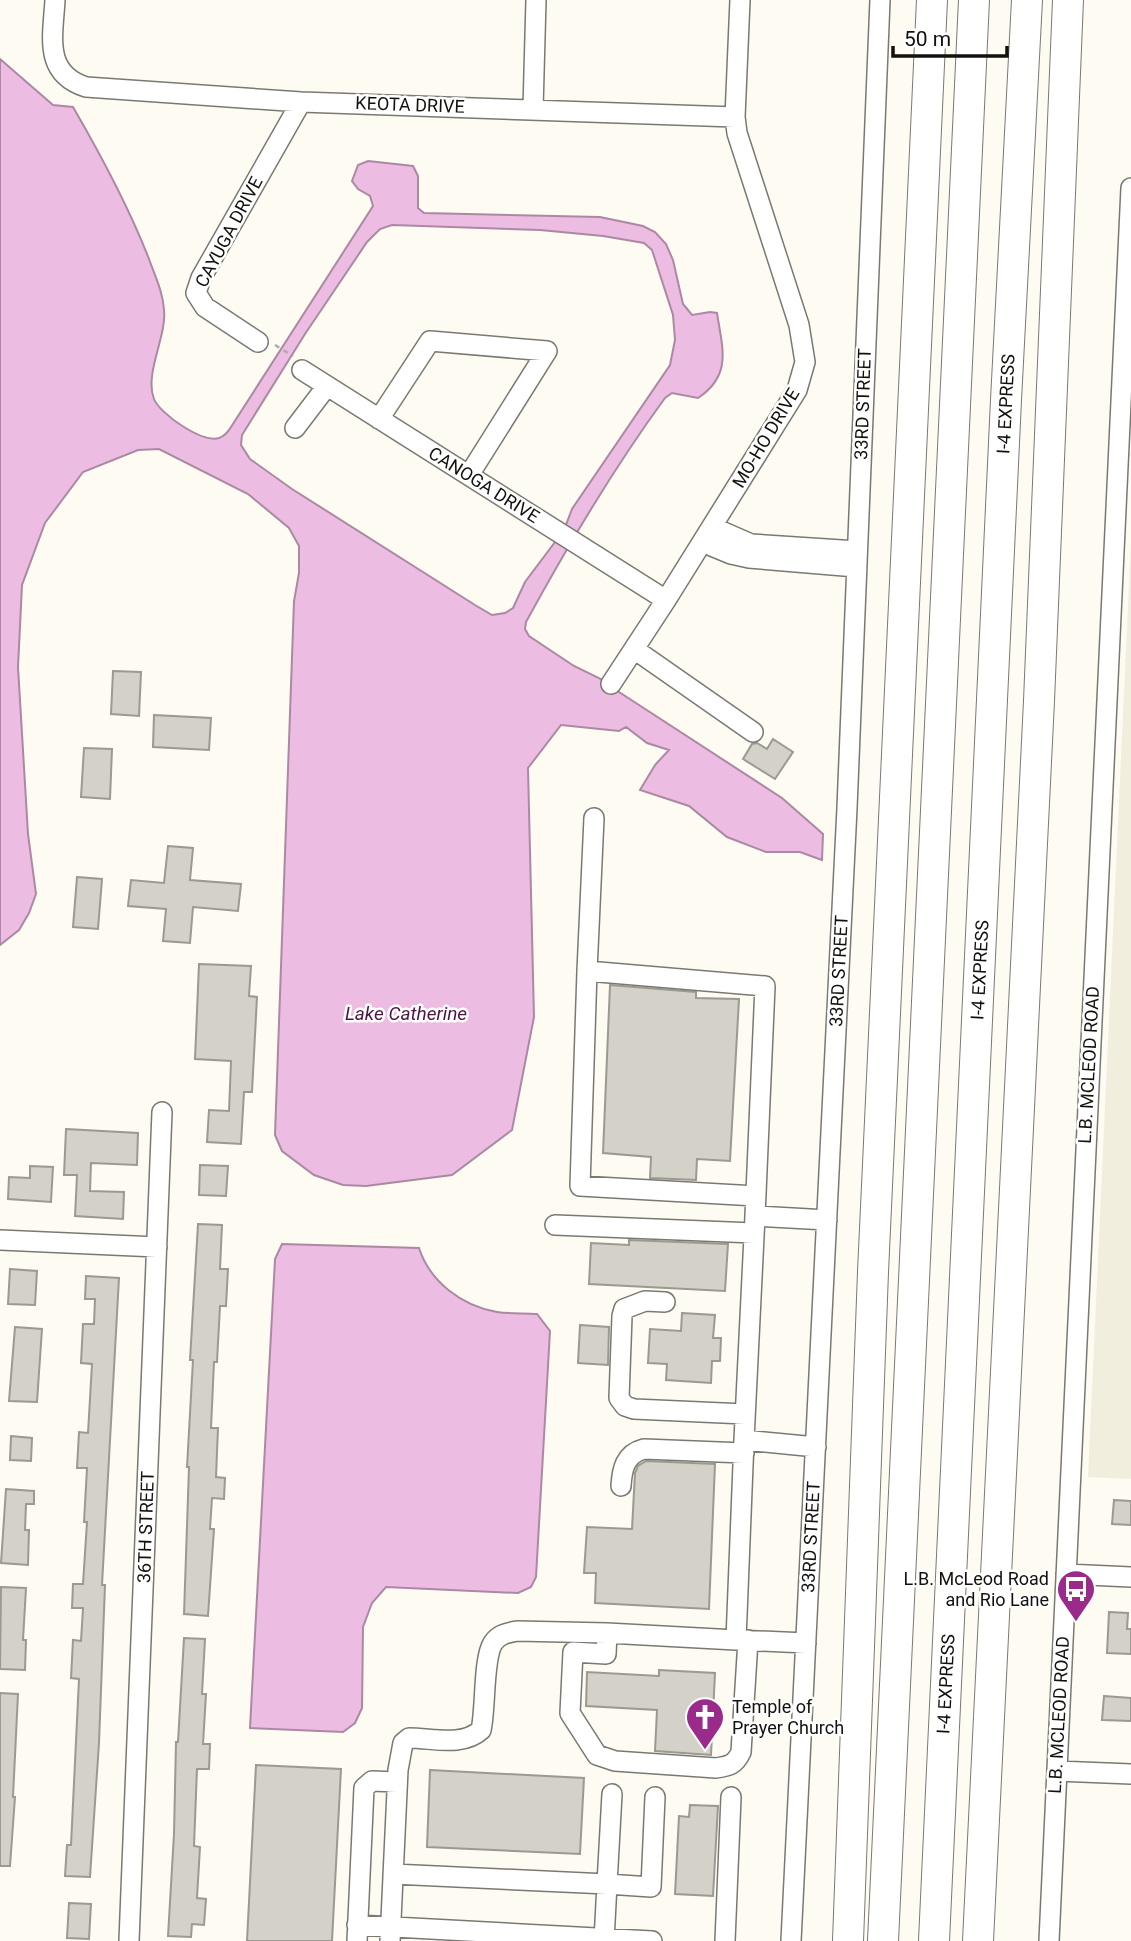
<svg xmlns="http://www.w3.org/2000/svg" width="1131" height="1941" viewBox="0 0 1131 1941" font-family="Roboto,sans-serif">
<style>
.built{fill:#f1eede}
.water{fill:#edbce2;stroke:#ab89a2;stroke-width:2;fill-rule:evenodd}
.building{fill:#d3d1c8;stroke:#9b9990;stroke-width:2}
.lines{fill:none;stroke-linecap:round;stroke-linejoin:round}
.minor-casing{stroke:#7a7971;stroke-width:22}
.highway-casing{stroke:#7a7971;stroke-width:32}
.path{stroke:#adaca5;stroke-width:2.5;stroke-dasharray:5 5;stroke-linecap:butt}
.minor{stroke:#fff;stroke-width:19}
.highway{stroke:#fff;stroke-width:30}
.labels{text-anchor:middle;stroke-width:5;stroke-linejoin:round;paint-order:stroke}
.street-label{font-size:18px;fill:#12110e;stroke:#fff}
.poi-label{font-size:18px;fill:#12110e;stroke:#fff;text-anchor:end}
.water-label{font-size:19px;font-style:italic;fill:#4d1545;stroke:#fff}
</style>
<rect width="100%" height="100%" fill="#fdfbf2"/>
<path class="built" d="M1131,541V1479L1088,1477Z"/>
<path class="water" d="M0,59L53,105L73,107C102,157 128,205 149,259C155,276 163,292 164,310C167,336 144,374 154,399C160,414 202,443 219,438C225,436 228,432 231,427L373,206L370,196L358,189L352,181L358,165L368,161L413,166L418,176V208L424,213L600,217L643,226L655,232L666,244L673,260L683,304L692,315L710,312L717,313C722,347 733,375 698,398L672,393L665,398C613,469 568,545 526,622L525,629L529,636L574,666L607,682L616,690L782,798L823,834L822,860L800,852H766L727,837L689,806L640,790L655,765L669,750L647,743L626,727L619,731L561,725L528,768L534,1017L512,1130L452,1175L366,1186L343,1185L314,1175L282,1151L275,1135L294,601L299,573V546L289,528L248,494L159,449L138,450L83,472L45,523L22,585L18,667L28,834L36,894L29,913L19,930L0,945ZM392,225L540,230L603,236L644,243L652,250L673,315L675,340L670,365L572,509L564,530L525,582L513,608L505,613L492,615L475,605L292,489L250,459L241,445L242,435L305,334L367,242L380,229Z
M282,1244L419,1248C430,1282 462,1306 497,1312C510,1314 524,1313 537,1314L550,1331L536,1577L531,1587L518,1593L386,1587L372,1603L363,1627L362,1708L355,1723L343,1732L250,1728L275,1259Z"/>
<path class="building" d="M113,671L141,672L139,716L111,714Z
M154,715L211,718L209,750L153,747Z
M773,739L793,752L775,779L743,759L752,744L757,743L767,749Z
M84,748L112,749L110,799L81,797Z
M168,846L193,848L190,880L241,884L238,911L193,907L190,943L163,941L166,909L128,906L131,880L164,883Z
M77,877L102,879L98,929L73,927Z
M199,964L251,966L249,996L257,997L252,1092H244L241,1144L207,1142L209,1110L229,1111L231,1061L195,1059Z
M610,985L696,992V998L739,999L730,1161L697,1159L696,1180L650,1178L651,1157L603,1153Z
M66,1129L138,1133L137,1165L91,1163L90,1191L124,1192L123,1219L75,1216L77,1175H64Z
M200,1165L228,1166L226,1196L199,1195Z
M30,1166L53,1167L51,1202L8,1199L9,1177L30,1178Z
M198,1224L222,1225L220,1269H228L226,1306H220L217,1362H214L211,1428H218L216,1477L225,1478L224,1499L212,1498L210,1529H214L208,1616L184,1614L189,1467H187L193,1360H190Z
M629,1240L728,1244L725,1291L589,1284L591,1243L629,1245Z
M10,1269L37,1271L35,1305L8,1304Z
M86,1276L119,1278L102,1585H105L99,1743L90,1877L65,1876L67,1845H71L79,1679L71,1678L73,1640L81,1641L83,1608H72L73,1584H83L87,1522H84L87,1468H77L79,1432L88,1433L92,1364L81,1363L83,1324H94L95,1299H85Z
M682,1313L715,1315L713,1338H721L720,1361H712L711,1383L666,1380L667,1364L648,1363L650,1329L681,1331Z
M580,1325L609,1327L608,1365L578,1363Z
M15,1327L42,1329L37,1402L9,1401Z
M11,1436L32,1438L31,1461L10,1460Z
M646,1461L715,1464L709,1609L595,1603L596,1573H584L587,1527L632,1529L635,1473L638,1466Z
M6,1489L34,1491V1504H26L25,1530H29L28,1565L1,1563Z
M1114,1500L1131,1501V1525L1112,1524Z
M1,1587L26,1588L23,1640H26L25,1670L0,1669Z
M1109,1612L1128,1613L1127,1629H1131V1654L1107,1653Z
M184,1638L205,1639L202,1694H206L203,1744H210L209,1769H197L194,1846L200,1847L197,1898L206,1899L204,1925L192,1924L191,1937L168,1936L174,1834L176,1742H178Z
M659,1670L715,1673L711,1755L655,1751L657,1710L586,1706L587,1672L659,1676Z
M0,1693L18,1694L13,1797H15L10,1866H0Z
M1104,1696L1131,1698V1721L1102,1720Z
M256,1765L341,1769L332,1941H247Z
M430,1770L584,1778L580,1854L427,1847Z
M690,1805L718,1806L713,1896L675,1894L679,1816L689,1817Z
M69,1903L91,1904L89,1939L67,1938Z"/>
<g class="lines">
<defs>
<path id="minor" d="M55,0C53,36 43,73 86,87L301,102L735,117
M533,109L536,0
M258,342L205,307L196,293L201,278L301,102
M302,370L666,600
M379,419L430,341L547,351L469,475
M295,428L327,386
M712,527L751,544L857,551
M702,542L731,554L749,558L856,567
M634,649L753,732
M611,684L666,600L797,390L805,362L799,325L737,133L735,117L740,0
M594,818L587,971L765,986L755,1216
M587,971L580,1186L756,1196
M555,1225L754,1233
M0,1240L157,1247
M665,1302L645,1301L624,1309L622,1316L619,1398L625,1406L634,1409L745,1414
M744,1440L736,1640L806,1643
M816,1447L744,1440L755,1216L827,1220
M621,1486C622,1469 625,1454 644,1449L744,1453
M1066,1574L1131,1577
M736,1640L607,1633L606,1654L573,1652L570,1713L597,1755L615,1761L716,1768C729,1766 735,1765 741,1752L748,1640
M1057,1771L1131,1774
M612,1794L607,1884L651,1887L655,1797
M393,1874L607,1884L604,1941
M357,1925L652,1941
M129,1941L162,1112
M357,1941L364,1788L372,1781L397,1782
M390,1941L398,1770L403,1743L409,1738C433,1738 462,1747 481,1730C486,1709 483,1658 493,1643C499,1634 507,1633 517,1631L607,1633
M725,1941L731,1797
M791,1941L847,808L880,0
M1049,1941L1131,188"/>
<path id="highway" d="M848,1941L873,1272L932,0
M883,1941L974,0
M934,1941L1006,400L1027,0
M978,1941L1039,701L1068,0"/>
</defs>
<use href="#minor" class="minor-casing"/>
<use href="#highway" class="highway-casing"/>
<path class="path" d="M275,345L293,356"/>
<use href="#minor" class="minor"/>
<use href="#highway" class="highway"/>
</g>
<defs>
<symbol id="bus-pin" viewBox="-11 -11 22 30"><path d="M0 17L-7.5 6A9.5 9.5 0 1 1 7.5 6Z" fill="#9a2b8a" stroke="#fff"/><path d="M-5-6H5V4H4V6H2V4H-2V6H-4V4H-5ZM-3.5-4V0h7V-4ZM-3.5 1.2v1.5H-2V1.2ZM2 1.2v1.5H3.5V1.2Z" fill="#fff"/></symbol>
<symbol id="church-pin" viewBox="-11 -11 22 30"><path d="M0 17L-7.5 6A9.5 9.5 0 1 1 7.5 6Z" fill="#9a2b8a" stroke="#fff"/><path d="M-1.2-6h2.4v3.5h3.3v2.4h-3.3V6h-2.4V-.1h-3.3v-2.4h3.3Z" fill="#fff"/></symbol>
</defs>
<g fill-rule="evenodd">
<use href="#bus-pin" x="1054" y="1567" width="44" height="60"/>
<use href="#church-pin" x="683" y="1695" width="44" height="60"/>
</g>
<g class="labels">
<g class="street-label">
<text transform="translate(410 105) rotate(2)" y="6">KEOTA DRIVE</text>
<text transform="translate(229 232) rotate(-62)" y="6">CAYUGA DRIVE</text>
<text transform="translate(863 404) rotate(-88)" y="6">33RD STREET</text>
<text transform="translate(1006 404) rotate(-87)" y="6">I-4 EXPRESS</text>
<text transform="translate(766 438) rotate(-59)" y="6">MO-HO DRIVE</text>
<text transform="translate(484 485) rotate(32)" y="6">CANOGA DRIVE</text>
<text transform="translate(980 970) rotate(-87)" y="6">I-4 EXPRESS</text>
<text transform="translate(839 971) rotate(-87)" y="6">33RD STREET</text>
<text transform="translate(1089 1065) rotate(-87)" y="6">L.B. MCLEOD ROAD</text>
<text transform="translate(146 1527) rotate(-88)" y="6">36TH STREET</text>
<text transform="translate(811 1537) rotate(-87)" y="6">33RD STREET</text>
<text transform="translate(946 1684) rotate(-87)" y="6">I-4 EXPRESS</text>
<text transform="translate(1059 1715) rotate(-87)" y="6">L.B. MCLEOD ROAD</text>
</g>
<g class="poi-label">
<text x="1049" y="1585">L.B. McLeod Road<tspan x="1049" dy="21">and Rio Lane</tspan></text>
<text x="732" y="1713" text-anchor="start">Temple of<tspan x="732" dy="21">Prayer Church</tspan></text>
</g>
<g class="water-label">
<text x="406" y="1020">Lake Catherine</text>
</g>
</g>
<path d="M893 46v10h114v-10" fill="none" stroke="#12110e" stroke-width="3.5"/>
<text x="904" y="46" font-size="21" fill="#12110e" stroke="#ffffff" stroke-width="5" paint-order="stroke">50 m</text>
</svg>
